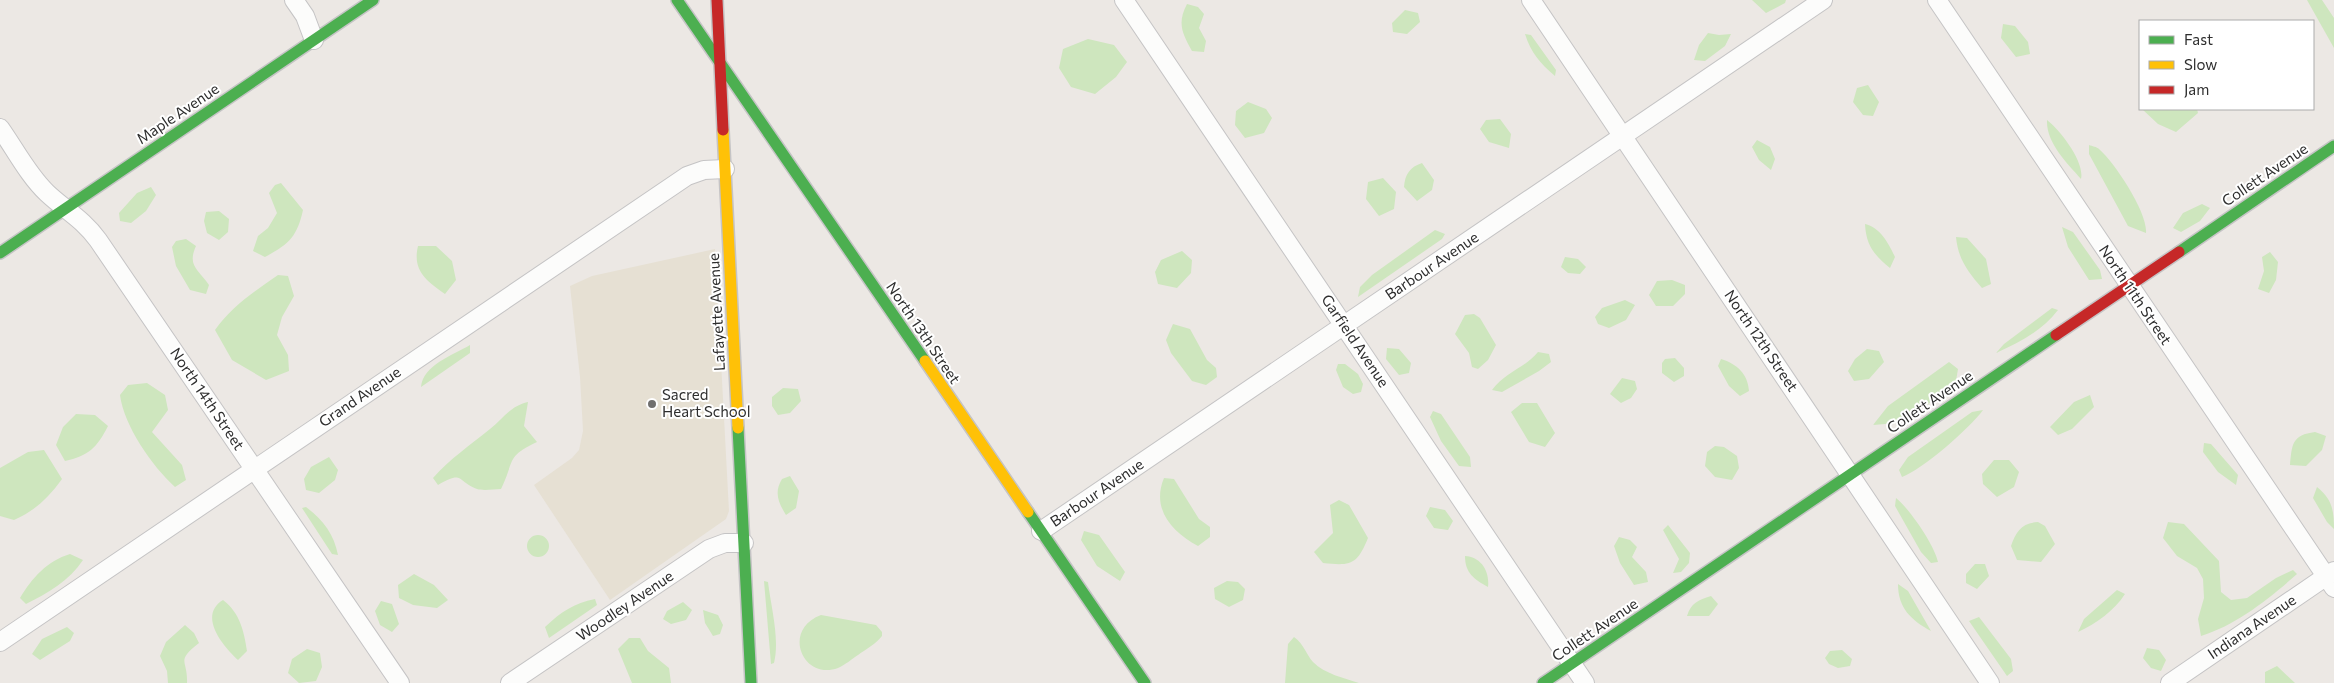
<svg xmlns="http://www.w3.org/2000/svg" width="2334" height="683" viewBox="0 0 2334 683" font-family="Commissioner,sans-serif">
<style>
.education{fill:#e6e0d3}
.green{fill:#cee6be}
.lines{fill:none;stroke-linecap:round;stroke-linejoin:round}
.street-casing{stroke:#c5c4c5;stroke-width:20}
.fast-casing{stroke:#c5c4c5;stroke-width:14}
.slow-casing{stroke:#c5c4c5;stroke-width:14}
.jam-casing{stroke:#c5c4c5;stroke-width:14}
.street{stroke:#fcfcfb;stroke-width:18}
.fast{stroke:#4caf50;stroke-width:11}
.slow{stroke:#ffc107;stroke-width:11}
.jam{stroke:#c62828;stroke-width:11}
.poi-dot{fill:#706f6e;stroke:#fff;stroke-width:2}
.labels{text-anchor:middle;stroke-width:4;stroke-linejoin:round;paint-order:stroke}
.street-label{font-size:15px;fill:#2e2e2e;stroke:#fff}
.poi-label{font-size:15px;fill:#2e2e2e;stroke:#fff;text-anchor:start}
</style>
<rect width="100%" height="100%" fill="#ece8e4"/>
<path class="education" d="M715,249L729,511L726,519L610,600L534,485L572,458L579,450L583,431L580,377L570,286L592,276Z"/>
<path class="green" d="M1752,0H1786L1785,3L1766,13Z
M2307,0H2322L2334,18V48Z
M1187,4L1198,7L1204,14L1199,28L1206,41L1204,52L1192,51C1182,33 1177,23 1187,4Z
M1405,10L1418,13L1420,22L1407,34L1393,32L1392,23Z
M2003,24L2015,26L2028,42L2030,54L2016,57L2001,38Z
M1708,33L1719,35L1731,34L1725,46L1705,61L1694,60L1699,45Z
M1525,34L1531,35L1556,70L1555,76C1540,63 1531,53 1525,34Z
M1088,39L1114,45L1127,62L1116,77L1095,94L1071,87L1059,68L1063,49Z
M1868,85L1879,102L1873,116L1863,115L1853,102L1857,88Z
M1248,102L1266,109L1272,118L1264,133L1245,138L1235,125L1236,111Z
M2142,109H2197L2198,113L2176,132L2158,124Z
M1500,119L1511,134L1509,148L1489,142L1480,129L1486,120Z
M2047,120C2060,130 2085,162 2081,179C2067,163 2046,143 2047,120Z
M1757,140L1770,147L1775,159L1771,170L1759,160L1752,147Z
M2089,145C2092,146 2097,147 2099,149C2115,163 2148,213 2146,233L2128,226L2089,154Z
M1422,163L1434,180L1432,190L1417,201L1404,187C1405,174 1410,167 1422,163Z
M1383,178L1396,192L1394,209L1379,216L1366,199L1368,182Z
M281,183L303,210C297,237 289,244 265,257L253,251L258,236L268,228L277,213L269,193L275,185Z
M151,187L156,195L146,211L131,223L120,221L119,213L137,193Z
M2202,204L2210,208L2200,221L2181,232L2173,228L2183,213Z
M219,211L229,219L228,232L219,240L207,233L204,221L206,212Z
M1865,224C1880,227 1889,244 1895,257L1890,268C1874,255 1866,245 1865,224Z
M2062,227L2073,232L2100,270L2102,279L2089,280L2068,247Z
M1435,230L1445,234L1442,239L1358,297L1360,287L1372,275Z
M1956,237L1967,238L1986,259L1991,284L1982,288C1968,272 1958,259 1956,237Z
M186,239L196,246C187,266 198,269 209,285L206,294L190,290L176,266L172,247L176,241Z
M418,246H436L452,261L456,280L445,294C427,281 412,271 418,246Z
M1182,251L1192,260L1191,273L1177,288L1158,284L1155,272L1161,260Z
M2270,252L2278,262L2276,280L2269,293L2258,289L2264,271L2262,257Z
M1565,257L1578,259L1586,267L1580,274L1568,273L1561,267Z
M278,275L288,276L294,296L282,317L277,335L288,355L289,371L266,380L232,360L215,330C232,306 254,292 278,275Z
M1672,280L1685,285V294L1673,306H1656L1649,295L1657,281Z
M1625,300L1635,305L1626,320L1609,328L1598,324L1595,317L1602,308Z
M2052,308L2058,310C2042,331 2020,342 1996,353L2004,344Z
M1474,314L1480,318L1496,345L1488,360L1478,369L1472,367L1469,353L1455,334L1465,315Z
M1173,324L1190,329L1207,360L1216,368L1217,377L1206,385L1192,381L1171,353L1166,340Z
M470,345V353L421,387C423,365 453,355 470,345Z
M1387,348L1399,349L1411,363L1409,373L1399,375L1386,359Z
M1867,349L1879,351L1884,362L1869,379L1854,381L1848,371L1855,359Z
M1538,352L1549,354L1551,362L1539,371L1502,392L1492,390C1505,372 1525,368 1538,352Z
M1675,358L1684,368V376L1674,382L1662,373V363L1665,359Z
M1721,359C1737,364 1748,374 1749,391L1740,396L1729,386L1718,366Z
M1949,362L1958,369L1956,381L1926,406L1896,423L1873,425L1888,406Z
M1338,364H1345L1358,374L1363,384L1361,392L1353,394L1343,387L1336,370Z
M1622,378L1635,381L1637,389L1631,398L1621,403L1610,394Z
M147,383L165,395L168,410L152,432L182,465L186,480L175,487C152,466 124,426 120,395L128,385Z
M783,388L798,389L801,401L790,413L778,415L772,406V397Z
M2090,395L2094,407L2072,429L2058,435L2050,427L2074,402Z
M528,402L524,426L537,442C505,457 515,461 501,489C494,489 484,491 477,489C456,481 464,470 438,485L433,478C450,459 470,445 490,429C503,419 510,406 528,402Z
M1522,403H1537L1555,433L1545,447L1529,442L1511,412Z
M1983,410C1970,428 1922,470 1902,477L1899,470L1908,457L1972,412Z
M1433,411L1441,414L1470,457L1471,467L1459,466L1441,441L1430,417Z
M76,414L95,415L108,426C97,448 88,456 65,461L56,445L63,427Z
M2315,432L2326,436L2322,450L2306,466L2290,465C2292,444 2292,435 2315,432Z
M2204,443L2211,444L2238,475L2236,485L2218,472L2203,452Z
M1715,446L1724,447L1737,456L1739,468L1732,480L1715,477L1705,466L1707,452Z
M44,450L62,479C49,497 35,511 14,520L0,516V468L28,452Z
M329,457L338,470L335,480L319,493L306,490L304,479L311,467Z
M1994,460H2009L2019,472L2014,487L1997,497L1983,484L1982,474Z
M790,476L799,491L796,508L786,515C778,502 774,492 782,479Z
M1164,478L1174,479L1199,519L1210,527V537L1198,546C1172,532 1151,509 1164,478Z
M2317,487C2332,499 2334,510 2334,529L2327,522L2313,498Z
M1896,498C1909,508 1935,546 1938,562L1931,563L1921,552L1895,506Z
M1339,500L1349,505L1368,538C1357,565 1351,566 1323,563L1314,552L1333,533L1330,505Z
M306,507C323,520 334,534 338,555L332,554L302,508Z
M1430,507L1445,510L1453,521L1448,530L1434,528L1426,516Z
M2038,522L2045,526L2055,544L2041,562L2017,560L2011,546C2016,531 2022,523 2038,522Z
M2168,522L2184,524L2219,561L2221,592L2231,600L2247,598L2276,578L2293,570L2297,574C2269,599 2236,625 2201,636L2198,619L2204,598L2203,579L2197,568L2177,556L2163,538Z
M1668,525L1690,553L1689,563L1681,572L1673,573L1679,559L1663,530Z
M1084,531L1099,535L1125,572L1120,581L1097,566L1081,540Z
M527 546a11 11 0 1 1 22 0a11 11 0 1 1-22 0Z
M1619,537L1630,540L1637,547L1632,557L1646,572L1648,582L1634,585L1620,563L1614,546Z
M70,554L83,560C69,581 48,593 26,604L20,598C32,578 47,561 70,554Z
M1465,556C1481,557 1490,571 1488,587C1474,579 1465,573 1465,556Z
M1975,564H1985L1989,576L1977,589L1966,583V574Z
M414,574L434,585L448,600L437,608L413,605L399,598L398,585Z
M764,581L768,582C771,607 780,639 774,663L771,664Z
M1227,581L1238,582L1245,589L1243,600L1229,607L1215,599L1214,588Z
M1898,584L1908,591L1931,631C1911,620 1898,608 1898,584Z
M2117,590L2125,594C2114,611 2097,623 2078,632L2084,619Z
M1711,596L1718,604L1709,616H1687C1691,603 1698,600 1711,596Z
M595,599L597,605L549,638L545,627C561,612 574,603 595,599Z
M223,600C240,613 244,631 247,651L238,660C224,647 197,616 223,600Z
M381,601L392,604L399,624L392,632L380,625L375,611Z
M683,602L692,610L686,620L671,624L663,619L667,611Z
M703,610L718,615L723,625L720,634L713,636L705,623Z
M821,615L876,625L882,632V636C876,644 866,649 858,655C852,659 845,665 838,668C803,681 781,630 821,615Z
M1979,617L2011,659L2013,671L2007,676L1969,621Z
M185,625L194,633L199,643C175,662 188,659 187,683H168L167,671L160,656L166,642Z
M67,627L74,633L70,641L40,660L32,654L42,639Z
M1294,637C1304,644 1306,654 1313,662C1325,674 1344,678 1359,683H1285L1288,644Z
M629,638H640L648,651L669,668L671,683H632L618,649Z
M2147,648L2159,650L2166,660L2161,671L2151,668L2143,658Z
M307,649L320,653L322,667L316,681L299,683L288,673L292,659Z
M1842,650L1852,659L1850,666L1838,668L1829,664L1825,658L1830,651Z
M2277,666L2295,683H2265V672Z"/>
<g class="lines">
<defs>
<path id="street" d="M294,0L305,16L314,40
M1124,0L1585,683
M1531,0L1990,683
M1937,0L2334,588
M0,128C15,149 28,175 47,193C65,210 83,219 98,240L400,683
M1041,531L1823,0
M0,642L687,176L704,170L725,169
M510,683L709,549L725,543H744
M2170,683L2334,571"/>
<path id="fast" d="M677,0L925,361
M2179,252L2334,146
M0,253L373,0
M738,428L751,683
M1028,512L1145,683
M1543,683L2056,335"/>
<path id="slow" d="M723,130L738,428
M925,361L1028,512"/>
<path id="jam" d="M717,0L723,130
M2056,335L2179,252"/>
</defs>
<use href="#street" class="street-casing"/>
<use href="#fast" class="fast-casing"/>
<use href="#slow" class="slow-casing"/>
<use href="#jam" class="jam-casing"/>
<use href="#street" class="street"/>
<use href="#fast" class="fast"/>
<use href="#slow" class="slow"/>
<use href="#jam" class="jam"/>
</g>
<circle class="poi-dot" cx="652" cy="404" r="5"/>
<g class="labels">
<g class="street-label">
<text transform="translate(178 114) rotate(-34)" y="5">Maple Avenue</text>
<text transform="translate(2265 175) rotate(-34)" y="5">Collett Avenue</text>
<text transform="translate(1432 266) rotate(-34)" y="5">Barbour Avenue</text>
<text transform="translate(2135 295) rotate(56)" y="5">North 11th Street</text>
<text transform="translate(717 312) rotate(-93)" y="5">Lafayette Avenue</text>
<text transform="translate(923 333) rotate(56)" y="5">North 13th Street</text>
<text transform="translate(1355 341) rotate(56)" y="5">Garfield Avenue</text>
<text transform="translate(1761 341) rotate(56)" y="5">North 12th Street</text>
<text transform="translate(360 397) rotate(-34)" y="5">Grand Avenue</text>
<text transform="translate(207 399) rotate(56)" y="5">North 14th Street</text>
<text transform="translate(1930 402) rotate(-34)" y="5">Collett Avenue</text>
<text transform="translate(1097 493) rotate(-34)" y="5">Barbour Avenue</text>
<text transform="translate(625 606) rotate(-34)" y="5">Woodley Avenue</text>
<text transform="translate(2252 627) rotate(-34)" y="5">Indiana Avenue</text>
<text transform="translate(1595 630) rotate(-34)" y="5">Collett Avenue</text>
</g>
<g class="poi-label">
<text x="662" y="400">Sacred<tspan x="662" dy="17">Heart School</tspan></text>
</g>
</g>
<rect x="2139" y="20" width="175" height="90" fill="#ffffff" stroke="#ababab"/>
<rect x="2149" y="36" width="25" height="8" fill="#4caf50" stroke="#ababab"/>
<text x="2184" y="45" font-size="15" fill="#2e2e2e">Fast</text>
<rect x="2149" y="61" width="25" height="8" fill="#ffc107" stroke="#ababab"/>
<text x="2184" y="70" font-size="15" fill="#2e2e2e">Slow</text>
<rect x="2149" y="86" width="25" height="8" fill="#c62828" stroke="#ababab"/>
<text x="2184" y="95" font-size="15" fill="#2e2e2e">Jam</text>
</svg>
